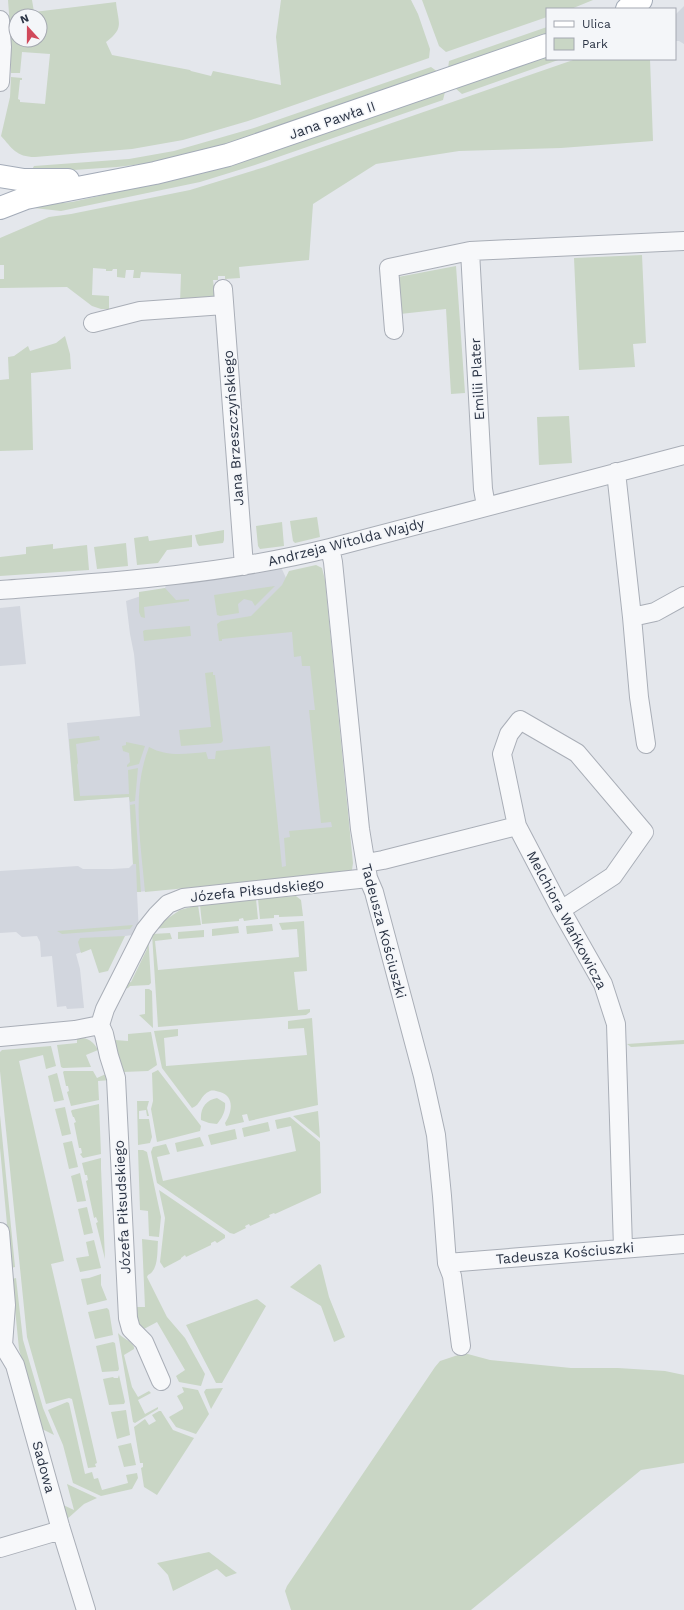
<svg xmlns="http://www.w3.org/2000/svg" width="684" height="1610" viewBox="0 0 684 1610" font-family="'Work Sans',sans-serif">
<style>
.built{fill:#d2d6de}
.green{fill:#c9d6c5;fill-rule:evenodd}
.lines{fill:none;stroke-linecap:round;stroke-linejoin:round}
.minor-casing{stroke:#a9aeb7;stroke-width:20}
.major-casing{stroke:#a3abb8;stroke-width:24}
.minor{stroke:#f7f8fa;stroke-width:18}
.major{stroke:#fff;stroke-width:22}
.labels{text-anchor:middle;stroke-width:3;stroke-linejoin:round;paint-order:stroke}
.street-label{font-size:14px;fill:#2b3445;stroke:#f4f6f9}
</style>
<rect width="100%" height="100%" fill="#e4e7ec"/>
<path class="built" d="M684,6V44L679,41H675V15Z
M281,567L286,578L320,571L350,872L137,892L139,934L125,936L76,954L80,969L84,1008L67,1009L66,1006L57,1007L52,956L41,957L40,942L37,936L22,937L16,932L0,933V871L78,866L83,869H112L129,868L133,864L129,797L74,801L67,723L140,716L134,654L130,634L126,601L165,588L167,583Z
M20,606L26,664L0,666V608Z"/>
<path class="green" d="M8,0H32L34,12L116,2C118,23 125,28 106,42L112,55L190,70L191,71L211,76L213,71L281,85L276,37L281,0H411L418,14L430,49L429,58L248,121L183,140L132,149L35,157C16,157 12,148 1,136L10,97L11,77L22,78V80H20L18,99L20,100V102L45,104L50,54L22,52L20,73H11V41ZM16,16H40V40H16Z
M422,0H593L571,9H547V17L446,52L439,46Z
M547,27V34L448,69L449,61Z
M547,56V59H561L462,94L455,88Z
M576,59H650L653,141L561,148L459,151L376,164L313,204L309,260L239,267L240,278L225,279V276H218V280H213L215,295L213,300L180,303L181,274L141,272L140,278H133L134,270H126L125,278L117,277V269H113L112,271H106V269L93,268L92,295L109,296V309H101L92,306L67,287L0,288V279H4V265H0V238L49,217L71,214L190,190L265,167Z
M431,67L438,72L222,146L150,163L117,167L30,173L34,166L129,159L174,151L254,128Z
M445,92L443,100L255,165L200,182L61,211L34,208L32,206L72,202L203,173L240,162Z
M642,255L646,343L633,344L635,367L579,370L574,258Z
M456,266L465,393L451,394L446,309L400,314L398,277Z
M65,336L70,354L71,369L31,373L33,450L0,451V380L9,379L8,357L14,356L28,346L30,351L56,343Z
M569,416L572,463L539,465L537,417Z
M317,517L320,537L295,543L293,541L290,521Z
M282,522L284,546L260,549L258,546L256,526Z
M224,530V540L223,543L199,546L197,543L195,535Z
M192,535V547L167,550L158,563L137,565L134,538L148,536L149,541Z
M126,543L128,566L97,569L94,547Z
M53,544V549L87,545L89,570L0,576V557L26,554V547Z
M316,565L322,568L325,580L353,863L352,870L350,872L145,892C141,844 131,792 149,747C167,757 186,754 206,752L208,759H215L216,751L270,746L282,867L286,866L284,838L290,837L289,831L332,827L331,822L321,823L309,710H315L310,666H302L301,656L294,657L292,632L222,639V641H219L217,624L221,621L251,616L282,585L289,571Z
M275,586L255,606L252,601L244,599L238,604L239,613L220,616L217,615L214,595Z
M165,588L176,600L189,599V601L144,607L145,618L141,617L139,612V592Z
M190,626L191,636L144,641L143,631L145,630Z
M213,672V675H215L223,741L221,743L181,746L179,730L211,727L205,673Z
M99,736L100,740L76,744L78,763L77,765L80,796L129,794L128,770L138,768L135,801L130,802L129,797L74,801L69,739Z
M126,742L145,746L139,764L127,767V765L130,762L129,753L123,751L122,746L126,745Z
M135,804L141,892H137L136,864H133L130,805Z
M296,896L301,900L303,916L279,917V915H274V918L260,919L258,899Z
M256,899L258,919L244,921L243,918L239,919V921L202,924L200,905Z
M198,905L201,925L152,929L180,910Z
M304,921L307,971L294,972L298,1010L310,1009V1012L306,1015L158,1027L152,934L170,933L172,939L155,941L158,970L299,957L297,929L282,930L279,923Z
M272,924L273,931L247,934L246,926Z
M133,925L130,929L62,934L57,931Z
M238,926L239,933L212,936V929Z
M204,930V937L178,939V932Z
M148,934L151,983L149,985L130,986L128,988L124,989V984L131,982L147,949L145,939Z
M125,936L108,971L99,973L91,949L81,953L78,942L80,938Z
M145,989H149L152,991L153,1028L139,1015L145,1014Z
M312,1018L318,1105L249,1121L247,1114L242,1115L244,1122L226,1126L225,1123C232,1113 235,1096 220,1092C216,1091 213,1090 210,1091C200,1095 201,1105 192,1108L162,1068L154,1031L178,1029V1036L164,1038L166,1066L307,1055L304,1028L288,1029V1021Z
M151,1032L157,1065L148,1071L123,1072L116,1050L115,1040L128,1041V1034Z
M77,1038C87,1037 93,1041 98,1050L86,1055L91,1067L63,1068L61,1067L57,1045L77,1043Z
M684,1040V1044L631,1047L627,1044Z
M51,1046L56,1066L46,1069L43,1055L19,1061L64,1261L51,1264L97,1463L95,1464L96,1467L88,1468L72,1399L69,1398L46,1404L27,1337L0,1071V1052L2,1050Z
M158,1070L201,1126L200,1131L157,1142L151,1109L153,1101L152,1073Z
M64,1071H93L97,1078L108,1073L111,1080L98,1081L99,1100L71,1106L67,1092L69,1091L68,1086H66L63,1072Z
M57,1073L64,1100L54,1102L48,1076Z
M217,1098L225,1103C226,1111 222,1118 217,1124L209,1123L201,1120C200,1108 206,1100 217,1098Z
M137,1101H149L147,1108L149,1116H147L146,1110L139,1111V1119H149L152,1137L150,1143L138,1145Z
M99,1104L101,1154L83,1158L80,1154L82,1153L81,1148H79L74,1123L76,1122L74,1117H73L71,1111L72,1110Z
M65,1107L71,1134L62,1136L55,1109Z
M318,1111L320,1138L293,1116Z
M0,1115L15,1267L11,1268L0,1148Z
M290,1117L320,1142L321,1193L275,1214L274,1213L269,1215L270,1217L250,1226L249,1224L245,1226L246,1228L234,1234L230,1233L157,1183L151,1152L153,1147L166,1144L170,1154L157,1157L163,1181L296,1151L291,1126L277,1129L275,1120Z
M268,1122L270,1131L244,1137L242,1128Z
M235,1129L237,1139L211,1145L208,1135Z
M200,1137L204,1146L177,1152L175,1143Z
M72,1141L78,1167L69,1169L63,1143Z
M138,1150H143L147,1152L161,1217L159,1237L149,1236L148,1211L140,1210Z
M101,1158V1168L105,1259L96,1223L98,1222L96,1217L94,1218L86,1181L88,1180L87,1175H85L82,1163Z
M80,1173L86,1201L77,1202L71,1176Z
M159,1190L225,1235V1238L217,1243L215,1241L211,1243V1245L186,1257L185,1255L181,1258V1259L164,1268L160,1262L165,1218Z
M87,1207L93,1233L84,1235L78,1209Z
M142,1239L158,1241C157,1251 159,1270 148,1275L147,1277L167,1317L185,1338L205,1374L201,1386L179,1382L176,1376L185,1370L157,1322L144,1329L140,1328L132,1307H145Z
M94,1240L101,1268L80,1272L76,1258L89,1256L86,1242Z
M319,1264L321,1265L329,1297L345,1337L334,1342L321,1306L290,1287Z
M101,1274V1285L107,1300L87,1305L81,1279L89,1278Z
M16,1278L23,1340L43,1408L54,1435L40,1428L19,1349L12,1279Z
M257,1299L266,1306L222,1383H216L186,1325Z
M107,1308L109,1310L113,1335L95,1339L88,1312Z
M118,1333C123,1339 131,1340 134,1347V1349L124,1355L132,1387L138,1397L149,1391L151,1393L138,1400L145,1414L158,1407V1409L135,1423L133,1422Z
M113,1342L115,1343L119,1369L118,1371L102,1372L96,1346Z
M464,1353L490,1360L571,1368H618L665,1371L684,1375V1463L641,1470L471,1610H291L285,1591L287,1586L435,1367L440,1361Z
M119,1375L125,1402L124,1404L109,1405L103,1379L113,1377L114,1378H118Z
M182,1387L198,1390L209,1414L196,1434L176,1427L169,1417L183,1409V1407L177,1396L184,1392Z
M223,1388L211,1409L204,1392L206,1389Z
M67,1402L69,1403L85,1474L92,1472L94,1479L98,1478L102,1490L128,1483L126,1475L137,1473L138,1478L132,1489L101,1496L73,1483L63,1445L48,1410Z
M126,1410L130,1435L117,1439L111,1412Z
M159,1411H161L173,1430L194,1438L157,1495L144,1487L141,1468L143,1467V1463H140L134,1427L145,1419L149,1425L156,1421L152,1415Z
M131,1443L136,1465L124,1467L118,1446Z
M67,1484L97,1498L84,1504L66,1520L61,1504L74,1510Z
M209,1552L237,1573L226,1577L217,1569L173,1591L168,1575L157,1563Z"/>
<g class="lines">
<defs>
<path id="minor" d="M0,20L2,47L0,82
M470,251L483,489L486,506
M223,289L244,566
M93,323L140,311L224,305
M394,330L389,268L470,251L684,241
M616,472L632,617L639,697L646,744
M330,548L333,562L360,829L368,878L374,892L423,1076L436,1135L442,1196L447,1263L452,1276L461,1346
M0,590C110,582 222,575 330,548L684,455
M632,617L655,612L684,596
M366,863L383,860L517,826
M561,910L613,876L644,832L577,753L520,720L509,734L502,754L517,826L561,910L603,984L616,1024L623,1248
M0,1037L75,1030L100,1025
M0,1232L6,1305L3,1345L0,1348
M447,1263L684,1244
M3,1345L15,1365L60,1526L86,1610
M161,1381L144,1342L131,1329L128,1318L116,1078L109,1056L104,1034L100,1025L105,1009L145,930L157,915L168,904L183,898L368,878
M0,1548L61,1530"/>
<path id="major" d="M627,9L641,0
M0,176L24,180H68
M0,208L26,198L155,173L228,155L547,45"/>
</defs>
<use href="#minor" class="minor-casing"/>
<use href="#major" class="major-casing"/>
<use href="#minor" class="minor"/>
<use href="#major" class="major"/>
</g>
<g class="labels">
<g class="street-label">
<text transform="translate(332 120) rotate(-19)" y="5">Jana Pawła II</text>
<text transform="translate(477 379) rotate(-93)" y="5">Emilii Plater</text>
<text transform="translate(233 428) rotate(-94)" y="5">Jana Brzeszczyńskiego</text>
<text transform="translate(346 542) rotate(-14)" y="5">Andrzeja Witolda Wajdy</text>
<text transform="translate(257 890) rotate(-6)" y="5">Józefa Piłsudskiego</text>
<text transform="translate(567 920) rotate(62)" y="5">Melchiora Wańkowicza</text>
<text transform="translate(384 931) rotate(75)" y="5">Tadeusza Kościuszki</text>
<text transform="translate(122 1207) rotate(-93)" y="5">Józefa Piłsudskiego</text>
<text transform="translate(565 1253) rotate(-5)" y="5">Tadeusza Kościuszki</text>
<text transform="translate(44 1467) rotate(75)" y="5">Sadowa</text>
</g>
</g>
<rect x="546" y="8" width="130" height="52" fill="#f4f6f9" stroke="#a4a8b1"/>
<rect x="554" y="21" width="20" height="6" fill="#ffffff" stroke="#a4a8b1"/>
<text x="582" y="28" font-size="12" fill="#2b3445">Ulica</text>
<rect x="554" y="38" width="20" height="12" fill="#c9d6c5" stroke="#a4a8b1"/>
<text x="582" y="48" font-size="12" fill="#2b3445">Park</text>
<g transform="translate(28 28) rotate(339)"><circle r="19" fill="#f4f6f9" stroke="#a4a8b1"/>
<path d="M0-3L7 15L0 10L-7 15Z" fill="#d1495b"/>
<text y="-6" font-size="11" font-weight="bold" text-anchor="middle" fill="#2b3445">N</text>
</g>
</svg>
